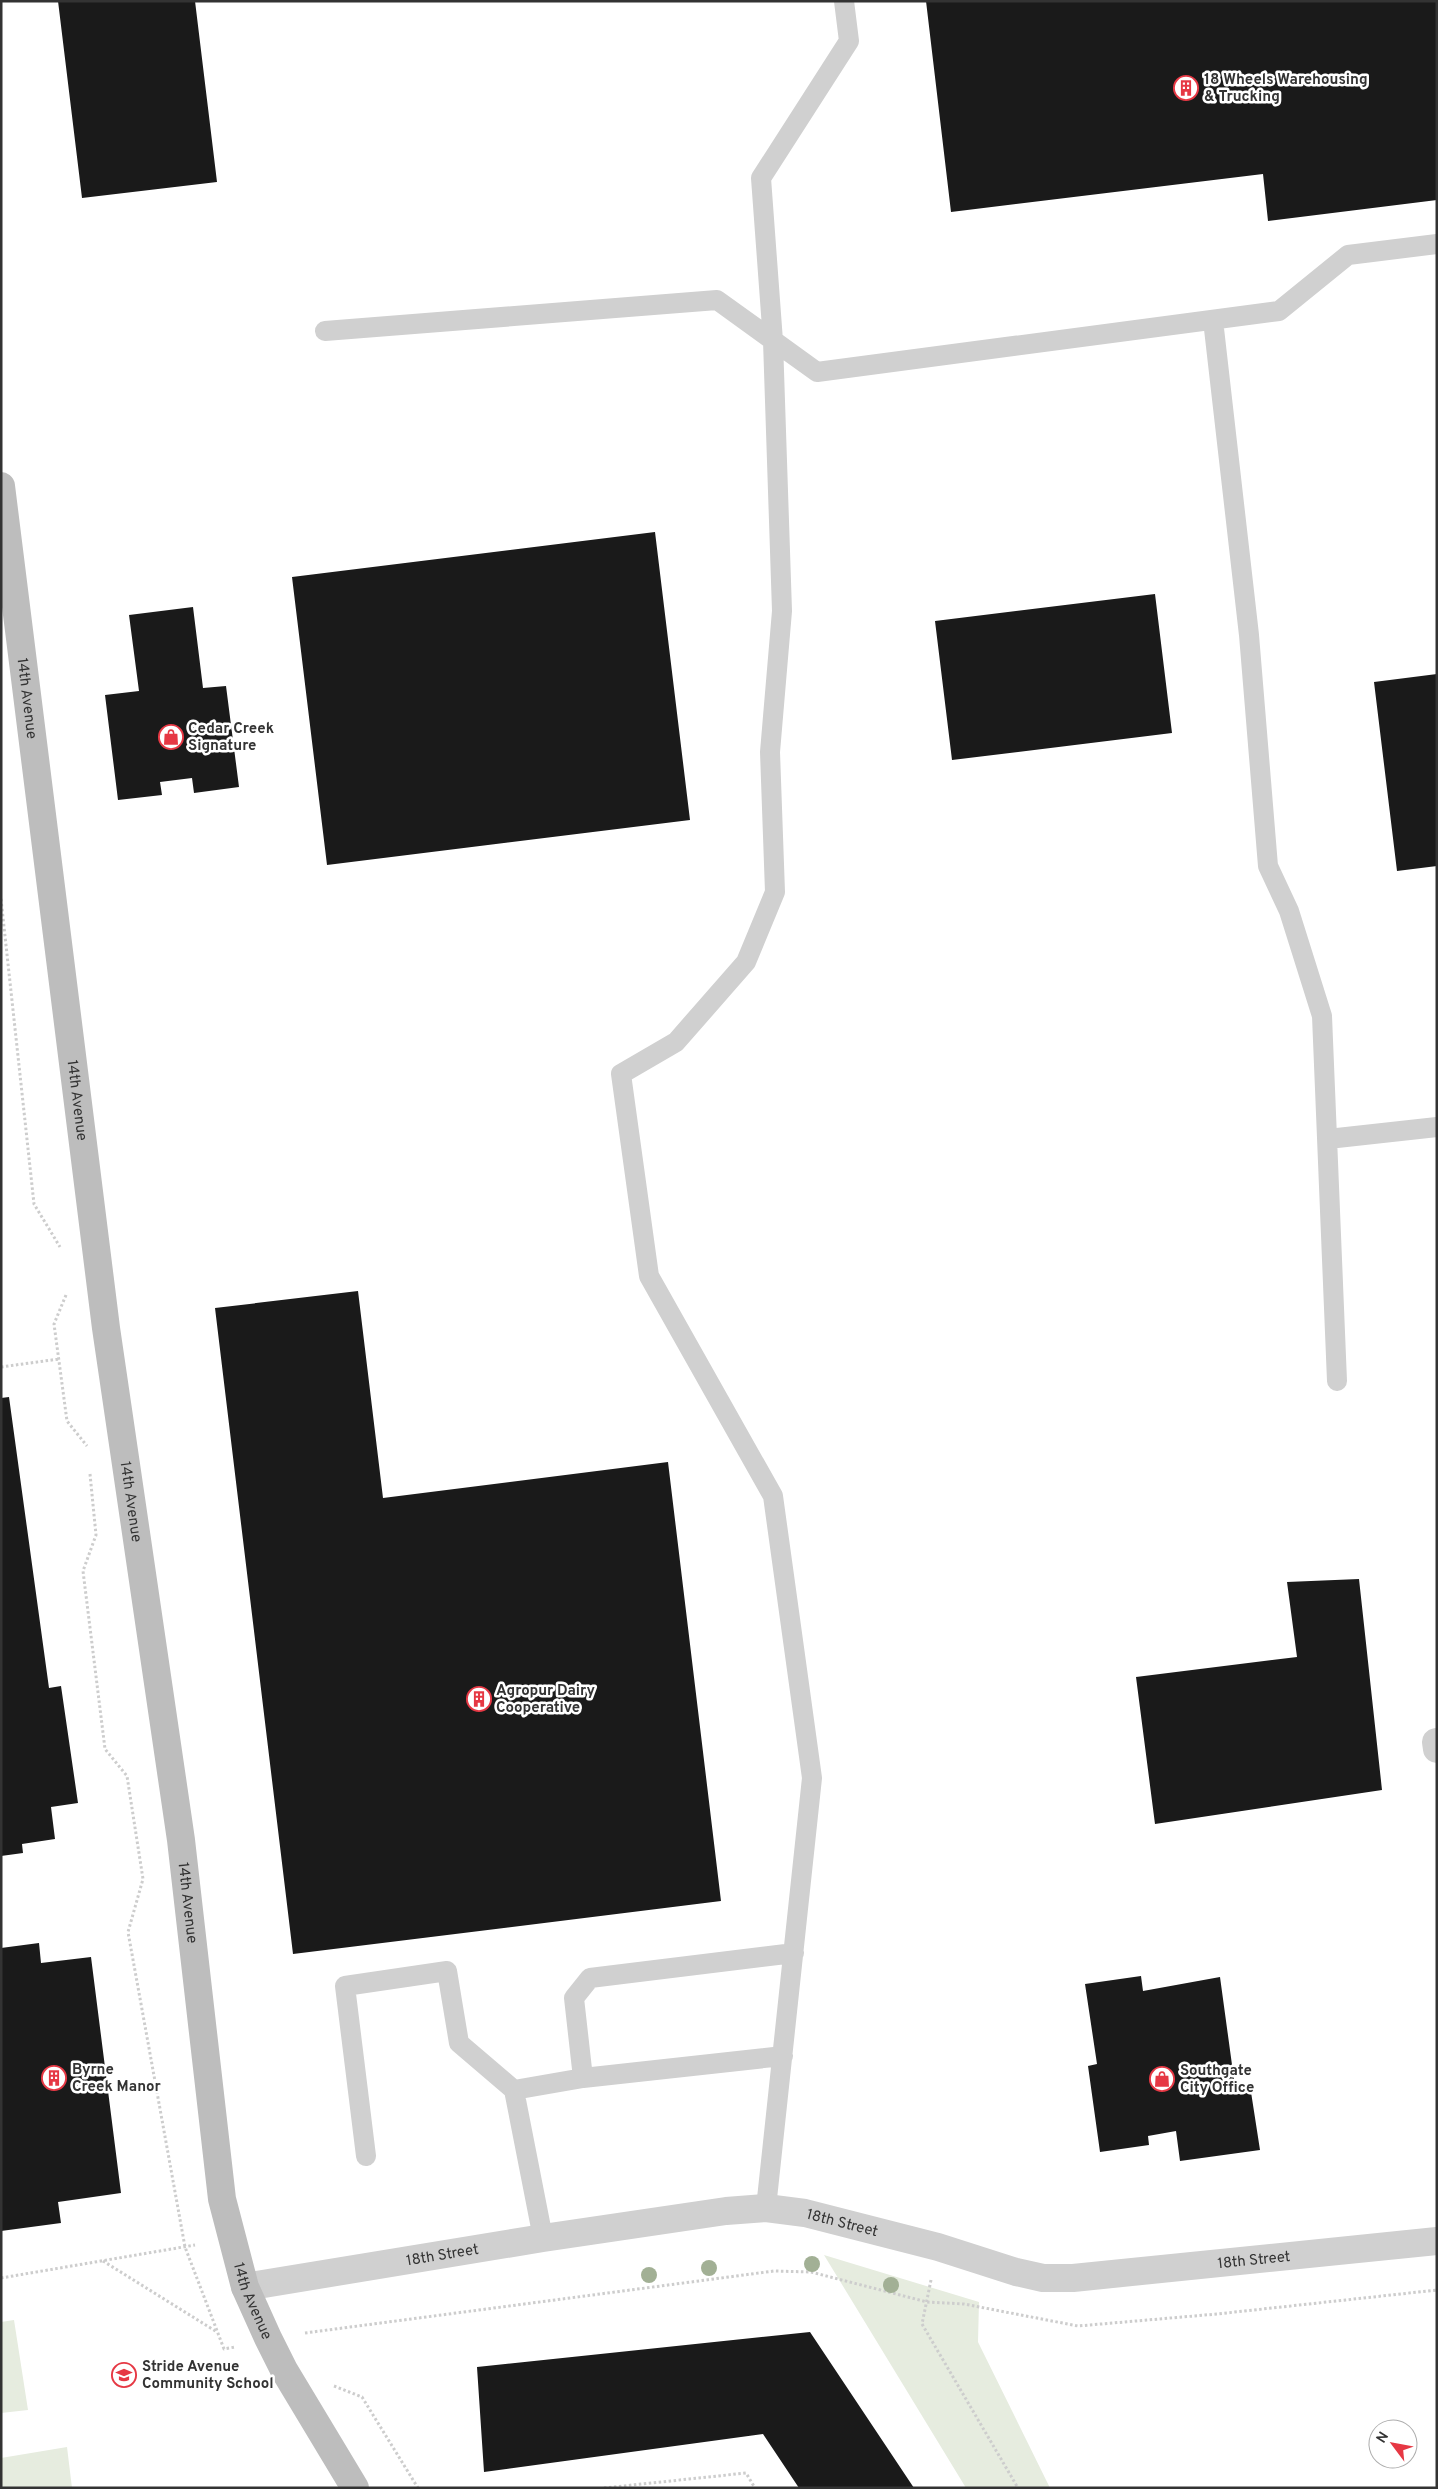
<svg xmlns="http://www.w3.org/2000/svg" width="1438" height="2489" viewBox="0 0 1438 2489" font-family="Overpass,sans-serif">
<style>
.green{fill:#e6ecdf}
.building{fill:#1a1a1a}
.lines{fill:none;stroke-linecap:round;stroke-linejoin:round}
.path{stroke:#cdcdcd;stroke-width:3;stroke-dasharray:2.5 2.5;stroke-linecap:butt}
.lane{stroke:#d0d0d0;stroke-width:20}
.street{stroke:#d0d0d0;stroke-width:28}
.secondary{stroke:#bdbdbd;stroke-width:28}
.tree{fill:#a2b095}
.labels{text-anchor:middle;stroke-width:5;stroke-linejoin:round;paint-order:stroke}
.poi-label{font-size:15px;font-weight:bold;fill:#333;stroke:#fff;text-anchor:start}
.street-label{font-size:15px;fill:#333;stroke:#fff}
</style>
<rect width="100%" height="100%" fill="#fff"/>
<path class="green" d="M824,2255L979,2302L978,2342L1050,2488H966Z
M14,2320L28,2410L1,2413V2322Z
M67,2447L72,2488H1V2458Z"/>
<path class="building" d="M58,1H195L217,182L82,198Z
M926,1H1437V200L1268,221L1263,174L951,212Z
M655,532L690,820L327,865L292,577Z
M1155,594L1172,733L952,760L935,621Z
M193,607L203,688L226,686L239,787L194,793L192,778L160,782L162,795L118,800L105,695L139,691L129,615Z
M1437,674V866L1397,871L1374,682Z
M358,1291L383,1498L668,1462L721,1901L293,1954L215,1308Z
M9,1397L49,1688L61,1686L78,1803L51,1807L55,1839L22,1844L23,1853L1,1856V1398Z
M1359,1579L1382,1790L1155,1824L1136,1677L1297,1657L1287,1582Z
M39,1943L41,1963L91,1957L121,2193L58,2202L61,2223L1,2231V1948Z
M1141,1976L1143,1991L1220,1977L1236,2094L1251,2092L1260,2150L1180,2161L1176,2131L1148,2136L1149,2145L1100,2152L1088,2066L1097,2064L1085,1984Z
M810,2332L914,2488H799L763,2434L484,2472L477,2367Z"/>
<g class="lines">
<path class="path" d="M1,899L34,1204L60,1247
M66,1295L54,1324L67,1421L87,1446
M1,1367L59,1359
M90,1474L96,1535L83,1571L105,1749L127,1776L143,1879L128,1932L185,2247L224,2349L235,2347
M103,2261L217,2332
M1,2278L195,2245
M931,2280L922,2324L1018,2488
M305,2333L774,2271L811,2272L927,2302L964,2304L1078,2326L1217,2314L1437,2290
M334,2386L362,2397L418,2488
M604,2488L746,2473L755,2488"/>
<path class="lane" d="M1213,320L1249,635L1268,866L1289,911L1322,1016L1337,1381
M325,331L717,300L817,372L1279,311L1348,255L1437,244
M1328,1139L1437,1127
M783,2056L583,2078L574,1998L590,1978L794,1953
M366,2156L345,1986L447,1971L459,2043L514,2090
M766,2208L812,1778L773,1496L649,1276L621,1074L676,1042L746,962L775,892L770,752L782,611L773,341L761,178L849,41L844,1
M543,2238L514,2090L583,2078"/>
<g class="street">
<path d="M1436,1742L1437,1749"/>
<path id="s1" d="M245,2287L543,2238L726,2211L766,2208L805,2213L938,2247L1016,2272L1043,2278H1073L1437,2241"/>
</g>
<path class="secondary" id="s2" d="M1,486L106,1328L181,1840L222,2199L245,2287L268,2338L284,2370L355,2488"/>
</g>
<g class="tree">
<circle cx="812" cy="2264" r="8"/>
<circle cx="709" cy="2268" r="8"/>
<circle cx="649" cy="2275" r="8"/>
<circle cx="891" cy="2285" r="8"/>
</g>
<defs>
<symbol id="building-ring" viewBox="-11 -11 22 22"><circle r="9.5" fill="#fff" stroke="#e63844" stroke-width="1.5"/><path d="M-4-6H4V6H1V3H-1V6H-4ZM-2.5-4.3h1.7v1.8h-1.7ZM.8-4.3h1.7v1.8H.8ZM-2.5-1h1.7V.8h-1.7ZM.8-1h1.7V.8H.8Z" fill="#e63844"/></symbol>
<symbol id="shop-ring" viewBox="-11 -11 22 22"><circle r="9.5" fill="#fff" stroke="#e63844" stroke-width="1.5"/><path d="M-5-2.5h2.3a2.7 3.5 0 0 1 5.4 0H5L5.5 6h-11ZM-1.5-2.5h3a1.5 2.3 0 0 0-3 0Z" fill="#e63844"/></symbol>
<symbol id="school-ring" viewBox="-11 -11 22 22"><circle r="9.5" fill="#fff" stroke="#e63844" stroke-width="1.5"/><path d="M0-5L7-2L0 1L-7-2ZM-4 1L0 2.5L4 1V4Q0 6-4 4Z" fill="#e63844"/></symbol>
</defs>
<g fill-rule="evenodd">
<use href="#building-ring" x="1172" y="74" width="28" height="28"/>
<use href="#shop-ring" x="157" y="723" width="28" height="28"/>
<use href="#building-ring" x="465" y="1685" width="28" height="28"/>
<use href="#building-ring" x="40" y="2064" width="28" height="28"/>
<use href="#shop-ring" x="1148" y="2065" width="28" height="28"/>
<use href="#school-ring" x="110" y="2361" width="28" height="28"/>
</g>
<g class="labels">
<g class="poi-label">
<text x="1204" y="84">18 Wheels Warehousing<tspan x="1204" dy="17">&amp; Trucking</tspan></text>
<text x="188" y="733">Cedar Creek<tspan x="188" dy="17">Signature</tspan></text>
<text x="496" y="1695">Agropur Dairy<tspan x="496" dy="17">Cooperative</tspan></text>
<text x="72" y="2074">Byrne<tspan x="72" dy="17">Creek Manor</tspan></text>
<text x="1180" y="2075">Southgate<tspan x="1180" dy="17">City Office</tspan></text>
<text x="142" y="2371">Stride Avenue<tspan x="142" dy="17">Community School</tspan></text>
</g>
<g class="street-label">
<text dy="5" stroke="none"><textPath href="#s2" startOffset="214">14th Avenue</textPath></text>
<text dy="5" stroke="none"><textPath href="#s2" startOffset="619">14th Avenue</textPath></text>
<text dy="5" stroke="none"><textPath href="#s2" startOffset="1024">14th Avenue</textPath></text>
<text dy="5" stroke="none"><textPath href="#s2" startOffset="1429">14th Avenue</textPath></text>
<text dy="5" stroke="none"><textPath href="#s1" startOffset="605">18th Street</textPath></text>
<text dy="5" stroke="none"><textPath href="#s1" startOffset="200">18th Street</textPath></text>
<text dy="5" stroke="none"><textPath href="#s1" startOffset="1025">18th Street</textPath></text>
<text dy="5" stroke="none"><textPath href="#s2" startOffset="1834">14th Avenue</textPath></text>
</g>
</g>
<rect width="1438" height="2489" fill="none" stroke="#333333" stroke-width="5"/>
<g transform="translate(1393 2444) rotate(302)"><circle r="24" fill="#ffffff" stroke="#adadad"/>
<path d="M0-4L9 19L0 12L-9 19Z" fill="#e63844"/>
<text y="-8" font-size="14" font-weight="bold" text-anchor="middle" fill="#333333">N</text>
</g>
</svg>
